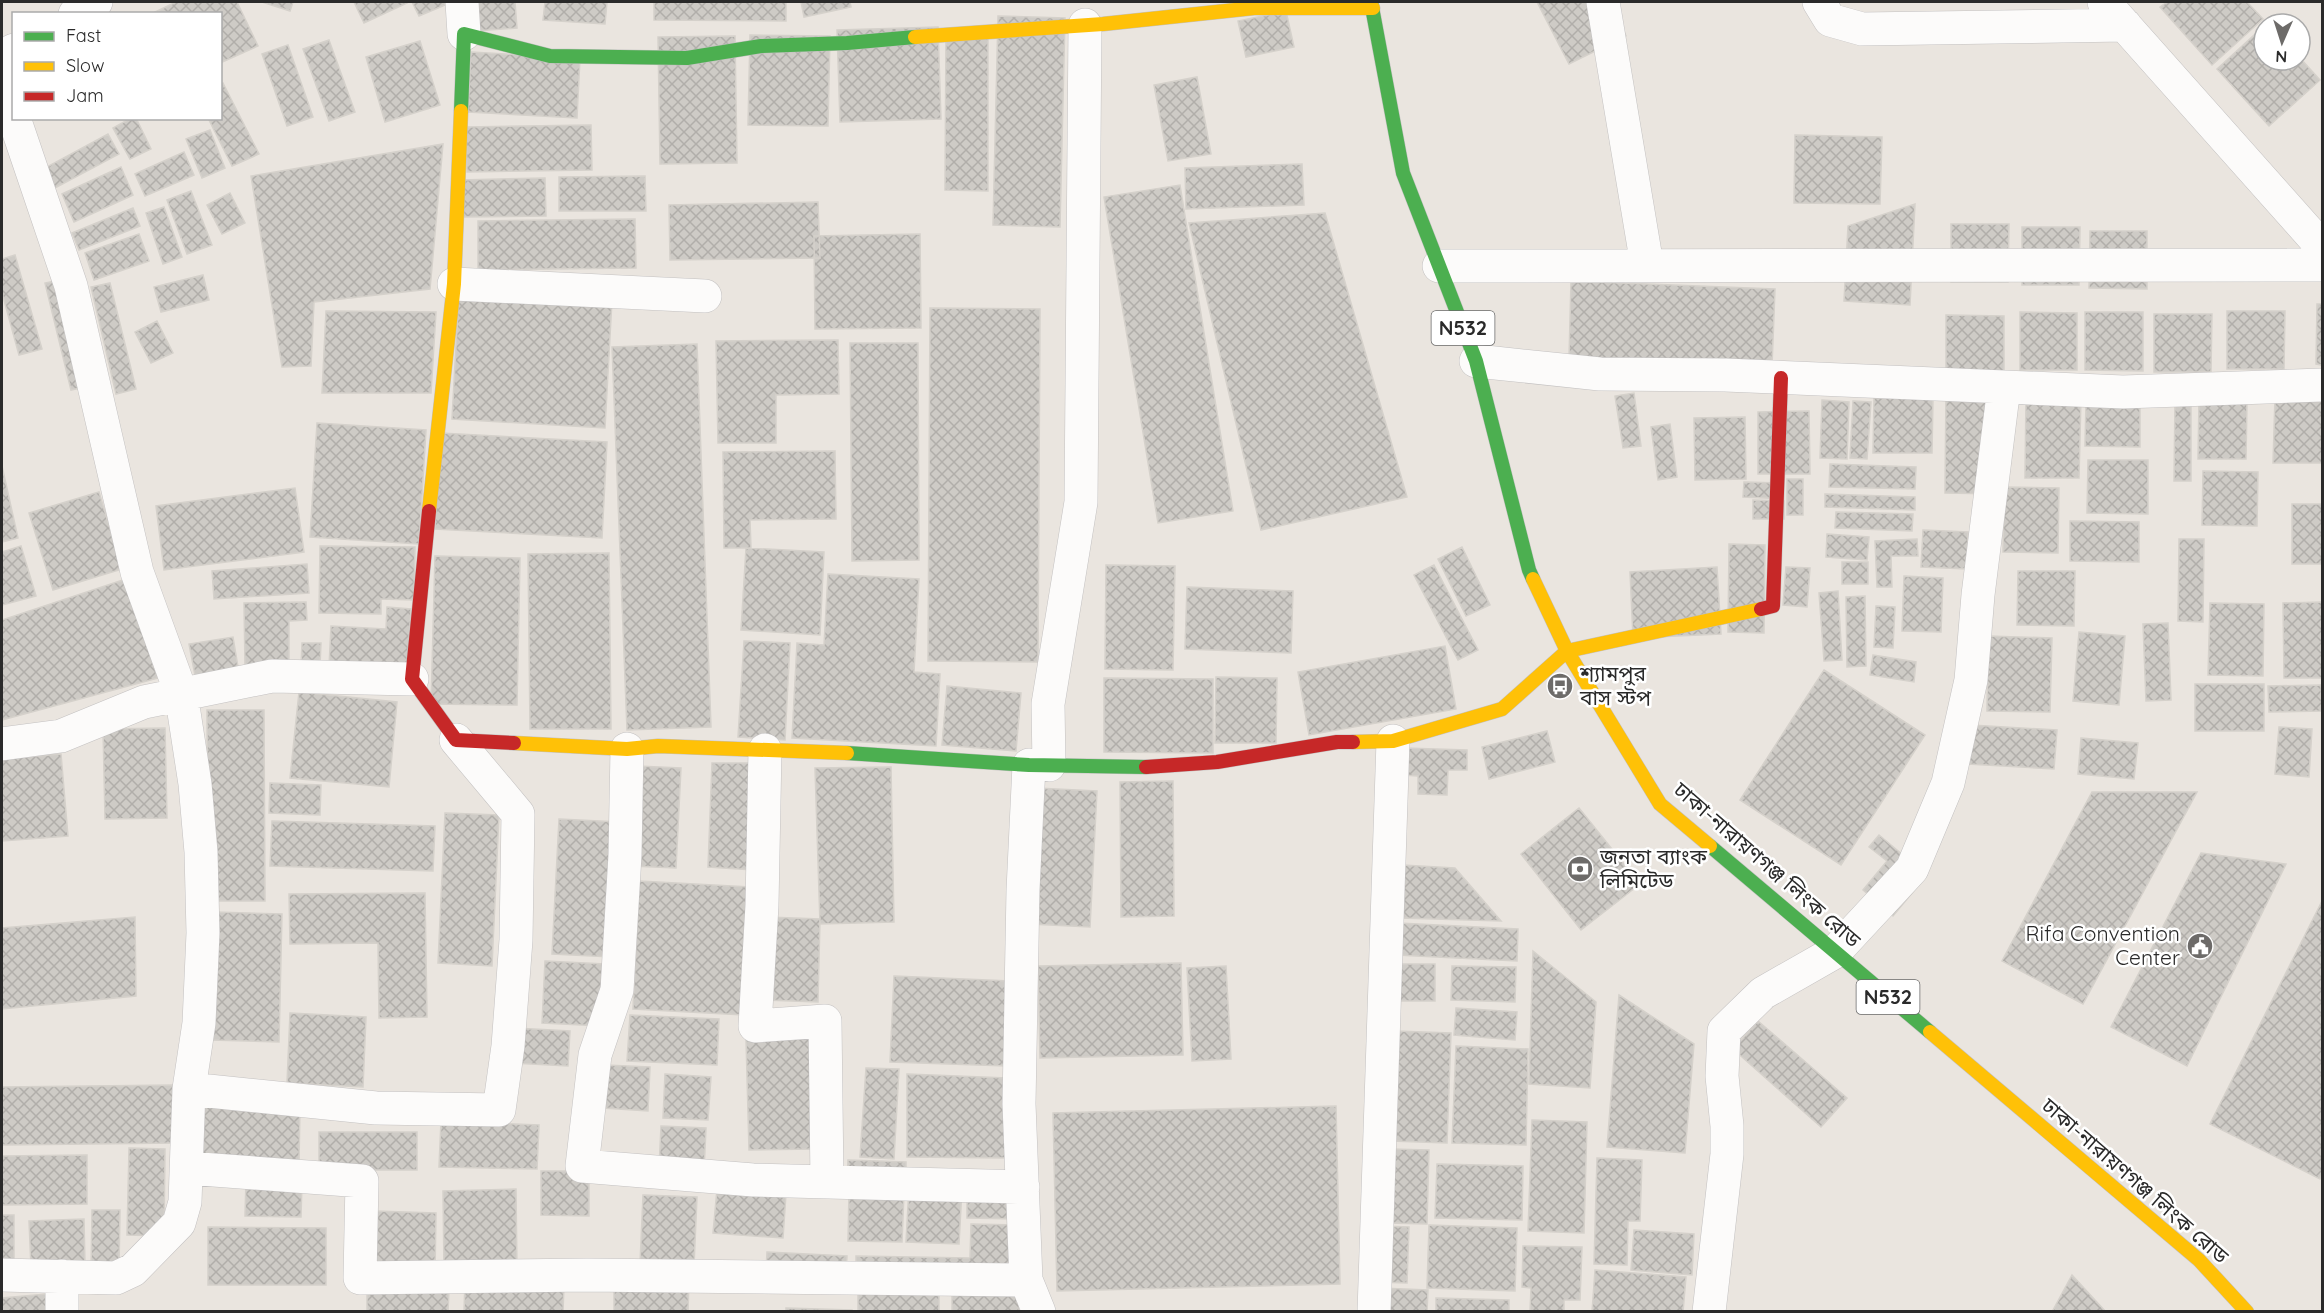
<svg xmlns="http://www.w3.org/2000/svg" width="2324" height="1313" viewBox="0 0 2324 1313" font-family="Quicksand,'Noto Sans Bengali',sans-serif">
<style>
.building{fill:url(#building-cross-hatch);stroke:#d5d1cb;stroke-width:1.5}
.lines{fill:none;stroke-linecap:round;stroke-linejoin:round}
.street-casing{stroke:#c3c1c1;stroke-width:34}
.fast-casing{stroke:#c3c1c1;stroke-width:15}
.slow-casing{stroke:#c3c1c1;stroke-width:15}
.jam-casing{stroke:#c3c1c1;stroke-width:15}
.street{stroke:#fcfbfa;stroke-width:33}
.fast{stroke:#4caf50;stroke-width:14}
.slow{stroke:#ffc107;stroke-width:14}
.jam{stroke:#c62828;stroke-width:14}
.labels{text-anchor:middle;stroke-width:5;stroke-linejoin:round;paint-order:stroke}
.shield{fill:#fff;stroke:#6a6a6a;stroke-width:1.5}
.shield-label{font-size:20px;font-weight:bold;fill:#2a2a2a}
.poi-label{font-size:21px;fill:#2a2a2a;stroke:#fff;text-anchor:start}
.street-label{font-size:21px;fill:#2a2a2a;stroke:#fff}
</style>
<defs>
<pattern id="building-cross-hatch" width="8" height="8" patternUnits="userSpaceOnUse" patternTransform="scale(1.5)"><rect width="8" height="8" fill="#cecbc6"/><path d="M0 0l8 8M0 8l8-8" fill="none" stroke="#b1aeaa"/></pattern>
</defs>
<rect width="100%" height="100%" fill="#eae5df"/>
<path class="building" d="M176,2H237L258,46L220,63V14H151Z
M262,2H293L290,11Z
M354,2H406L407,3L364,23Z
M412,2H444L445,5L419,16Z
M473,2H515L517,28L475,31Z
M545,2H607L605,24L543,20Z
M654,2H786V21L654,20Z
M801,2H850L851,7L804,17Z
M1537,2H1609L1626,36L1569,64Z
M2167,2H2247L2263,19L2212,65L2160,7Z
M1286,11L1294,47L1246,57L1238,21Z
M998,16L1065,18L1060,227L993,225Z
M2264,26V60H2300V58L2320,80L2269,126L2217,69Z
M938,27L941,119L840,122L837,30Z
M946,31L988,32V191L945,190Z
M750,35L830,36L828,126L748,125Z
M735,36L737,163L660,164L658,37Z
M329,40L355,112L329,121L303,49Z
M420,41L440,105L385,122L366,57Z
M288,45L313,117L287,126L262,54Z
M471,52L580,58L577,118L468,112Z
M1197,77L1211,154L1168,161L1154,85Z
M223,83L259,154L232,166L208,118H220V85Z
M131,118H136L151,149L130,159L113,128Z
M591,125L592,170L467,172L466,127Z
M210,130L225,168L202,178L186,139Z
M108,134L119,154L55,188L45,168Z
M1795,135L1882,137L1880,204L1794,203Z
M443,144L430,289L314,302L311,366L282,367L251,176Z
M184,152L194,175L145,196L135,174Z
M1302,164L1304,205L1186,209L1185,168Z
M121,167L133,195L74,222L62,194Z
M645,176L646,211H559V177Z
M545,178L546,216L461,217L460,180Z
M1180,185L1233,511L1158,523L1104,197Z
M191,191L212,245L187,254L167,200Z
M230,193L245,223L222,234L207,205Z
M818,202L820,258L670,260L669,205Z
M1915,204L1910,305L1844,301L1848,226Z
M164,207L182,257L163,264L146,213Z
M133,208L140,226L79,250L72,233Z
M1325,213L1407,497L1261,530L1189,223Z
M635,219L636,268L478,270V221Z
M1951,224H2009L2008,282H1951Z
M2022,227H2080L2079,285H2022Z
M2090,231H2147V289L2089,288Z
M139,234L149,261L94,280L85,253Z
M920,234L921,328L815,329L814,236Z
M15,255L42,349L19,355L2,293V259Z
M203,275L209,300L161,312L154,287Z
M65,279L90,386L71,390L45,283Z
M1571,281L1775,289L1772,366L1569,358Z
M110,283L136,389L116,394L91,287Z
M459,291L612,300L605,428L452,419Z
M2317,304H2322V365L2316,364Z
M930,308L1040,309L1038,662L928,661Z
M326,311L436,312L431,393H322Z
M2227,311H2285L2284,369H2227Z
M2020,312L2077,313V370H2020Z
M2085,312H2143V371L2085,370Z
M2154,314H2212L2211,372H2154Z
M1946,315L2004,316V373H1946Z
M157,321L173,353L151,363L135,332Z
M838,340L839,394L776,395V443H718L716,341Z
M850,343H918L919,560L852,561Z
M697,344L711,727L627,730L612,347Z
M1946,390L2000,391L1998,494L1945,493Z
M1634,393L1641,446L1623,448L1615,396Z
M2026,397L2081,398L2079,478H2025Z
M2275,397L2322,398V463H2273Z
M1874,398H1933L1932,453H1873Z
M2175,399L2191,400V481H2174Z
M2199,399L2247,401L2246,459H2198Z
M1822,400L1849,402L1847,459L1820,458Z
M1853,401L1871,402L1867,459L1850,458Z
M2086,403L2140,404V447L2085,446Z
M1809,411L1810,474H1758V412Z
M1745,417L1746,479L1695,480L1694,418Z
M317,423L426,430L419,544L310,537Z
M1670,424L1677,477L1658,480L1651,427Z
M440,433L607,442L602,538L435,529Z
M835,451L836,519L750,520L751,548H724L723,452Z
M2088,460H2148V514L2087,513Z
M1830,464L1916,467L1915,489L1829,487Z
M2,466L18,538L2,542Z
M2203,471L2258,472L2257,526L2202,525Z
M1787,479H1803V515H1787Z
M1744,482L1783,483V499L1743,497Z
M2004,487L2059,488L2058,553L2003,552Z
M295,488L304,552L164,570L156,506Z
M99,492L122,569L53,590L29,513Z
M1825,494L1915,497V510L1825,507Z
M1753,500L1784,501V519H1753Z
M2292,504H2322V564H2292Z
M1836,512L1913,514L1912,531L1835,528Z
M2070,521L2139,522V562L2070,561Z
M1923,530L1968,532L1967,569L1921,567Z
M1827,534L1869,537L1867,560L1826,557Z
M1917,539L1918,556H1891L1892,587H1877L1875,541Z
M2179,539H2204L2203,622L2178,621Z
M1729,544L1765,545L1764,633L1728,632Z
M21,546L36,596L2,605V552Z
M320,546L415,547L414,600L381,599V614L319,613Z
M1462,547L1490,605L1466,616L1438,559Z
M746,548L824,552L820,635L741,630Z
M609,553L611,729H530L528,554Z
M435,556L520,558L517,705L431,704Z
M1842,562H1868V584H1842Z
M307,564L309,593L214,599L212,571Z
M1106,565L1175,566L1173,670L1105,669Z
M1434,565L1478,650L1458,660L1414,575Z
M1717,567L1721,634L1633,638L1630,572Z
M1786,567L1810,568L1807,607L1783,605Z
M2018,571H2075L2074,626L2017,625Z
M828,574L919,579L914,672L940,674L936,746L792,738L797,643L824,645Z
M1904,576L1943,578L1941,632L1902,631Z
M126,579L158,678L2,720V620Z
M1187,587L1293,591L1291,653L1185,649Z
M1838,591L1842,660L1824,661L1819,593Z
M1865,596L1866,666L1847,667L1846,597Z
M306,602L307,620L289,621V665L245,666L244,603Z
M2322,602V678H2284L2283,603Z
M2210,603L2264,604L2263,676L2208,675Z
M1876,606L1895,607L1893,648L1874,647Z
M387,607L411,609L407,671L329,667L331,626L386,629Z
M2168,623L2171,700L2146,701L2143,624Z
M2079,632L2125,636L2119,705L2073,701Z
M1988,636L2052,638L2050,712L1987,711Z
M233,637L239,673L196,681L189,644Z
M744,641L790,643L785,740L738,737Z
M302,643H321L320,666H301Z
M1445,646L1456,709L1309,735L1298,672Z
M1873,655L1916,662L1914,682L1870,675Z
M1824,670L1925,735L1841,865L1740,800Z
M1216,677L1277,678L1276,743H1215Z
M1104,678L1213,679V753L1104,752Z
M2195,684H2264V731H2195Z
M2321,685L2322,711L2269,712L2268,686Z
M947,686L1021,693L1016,751L942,745Z
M299,692L397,702L389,787L290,778Z
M207,710H264L265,901H208Z
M1971,725L2057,730L2054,769L1968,764Z
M2279,727L2312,729L2309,777L2275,774Z
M165,728L167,818L105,819L103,729Z
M1547,731L1555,762L1489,779L1482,747Z
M2081,738L2138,743L2134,779L2078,774Z
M1404,748L1467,750V770H1448L1447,795L1418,794V776L1403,775Z
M61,754L68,836L2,841V759Z
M712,763H759L753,870L708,867Z
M637,766L681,768L676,868L632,866Z
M891,767L894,922L820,924L815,768Z
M1173,781L1174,916L1121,917L1120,782Z
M270,783L321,785L320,815L269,813Z
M1036,788L1097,791L1090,927L1030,924Z
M2092,792H2197L2083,1004L2002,961Z
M1579,808L1640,884L1581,930L1521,854Z
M445,813L499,815L492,966L438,963Z
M559,819L619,822L612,957L552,954Z
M272,821L435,826L433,871L270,866Z
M1879,835L1927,875L1893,916L1863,890L1887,861L1869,847Z
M2201,853L2286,864L2187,1066L2111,1027Z
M1402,865L1455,868L1501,921L1399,918Z
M639,881L750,887L744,1015L633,1009Z
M425,893L427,1017L379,1018L378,943L290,944L289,894Z
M2322,901V1174L2320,1179L2210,1124Z
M214,912L282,914L279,1042L211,1040Z
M135,917L136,996L2,1009V928Z
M767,917L820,919L818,1002L765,1000Z
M1398,923L1518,929L1517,961L1397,955Z
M1533,951L1596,1002L1590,1088L1529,1084Z
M545,961L605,964L602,1026L542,1023Z
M1181,963L1183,1055L1040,1058L1038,966Z
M1386,964H1435V1001H1386Z
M1226,966L1231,1059L1192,1061L1187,968Z
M1452,966L1516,967L1515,1002L1451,1000Z
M894,976L1010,981L1007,1066L890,1062Z
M1619,995L1694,1044L1685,1153L1607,1147Z
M1456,1008L1517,1012L1515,1040L1454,1035Z
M290,1013L366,1017L363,1087L287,1083Z
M630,1015L719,1019L717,1065L627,1061Z
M1758,1021L1847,1098L1821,1127L1733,1049Z
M515,1028L570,1031L568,1066L513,1063Z
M1395,1031L1451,1033L1447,1143L1391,1141Z
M813,1037L815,1149L749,1150L746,1039Z
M1456,1046L1528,1049L1526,1145L1452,1143Z
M605,1065L650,1067L648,1111L603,1108Z
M866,1068L899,1069L894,1159L860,1157Z
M665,1074L711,1077L708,1120L663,1118Z
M907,1074L1007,1078V1158L907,1157Z
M176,1085L177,1143L2,1145V1087Z
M201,1102L300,1105L299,1164L199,1161Z
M1336,1106L1340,1284L1057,1291L1053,1113Z
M1532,1120L1587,1122L1584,1233L1528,1231Z
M441,1121L539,1125L537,1169L439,1167Z
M661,1126L706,1128L704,1171L659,1169Z
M319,1132H417V1170H319Z
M129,1148L165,1149L164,1236L127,1235Z
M1390,1149L1429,1150L1427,1224L1388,1223Z
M87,1155V1204L2,1205V1156Z
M1597,1158L1642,1160L1640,1221H1628L1627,1265L1594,1264Z
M848,1160L906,1162V1181L847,1179Z
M1437,1164L1523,1166L1522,1220L1435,1218Z
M541,1171H589V1216L541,1215Z
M246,1180L302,1182L301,1217L245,1216Z
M909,1187L962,1189L959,1244L906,1242Z
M516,1189L517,1270L444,1271L443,1191Z
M717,1189L786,1194L783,1238L713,1233Z
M849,1192L904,1193L902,1242L848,1241Z
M643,1195L697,1197L694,1266L640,1264Z
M967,1199L1019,1200V1219L967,1218Z
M92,1210H120L119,1269H91Z
M374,1211L436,1213L435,1273L372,1270Z
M2,1215H14V1264H2Z
M84,1219L85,1265L31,1267L29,1221Z
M971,1224L1020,1225L1019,1269L856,1268V1256L970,1258Z
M1429,1225L1517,1228L1515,1291L1427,1288Z
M1380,1226L1409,1227L1407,1283L1378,1282Z
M208,1227L326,1228V1285H208Z
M1634,1230L1694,1234L1692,1275L1631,1270Z
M1523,1246L1582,1247L1580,1300H1564V1312H1530L1531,1288L1522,1287Z
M767,1252L847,1256L846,1275L766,1271Z
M1595,1270L1686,1277L1683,1312H1592Z
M2072,1275L2106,1312H2052Z
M614,1279L689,1280L688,1312H614Z
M465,1281L564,1285L563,1312H464Z
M1379,1288L1428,1290L1427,1312H1378Z
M367,1289L449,1290L448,1312H367Z
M858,1290H939V1312H858Z
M952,1290L1020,1293L1019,1312H952Z
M46,1294L48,1312H2V1298Z
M1436,1298L1509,1300V1312H1436Z
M786,1308L852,1310V1312H786Z"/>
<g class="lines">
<defs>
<path id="street" d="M462,2L464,34
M1603,2L1647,265
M1819,2L1830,20L1862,29L2125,25
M2104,2L2322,247
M75,14L96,2
M2,57L14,50
M2,81L14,117
M1439,266L2322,265
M454,284L705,296
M1476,361L1600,374L1725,375L2123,392L2322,385
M2,744L61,736L144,702L272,676L412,679
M627,749L625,855L617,990L595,1055L582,1166L753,1180L1023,1187
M765,750L762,905L755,1026L825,1021L827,1182
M1049,765L1048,704L1081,502L1085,25
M189,1089L376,1108L499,1110L508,1046L516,940L518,814L456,740
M187,1168L362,1181L360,1278L587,1275L1026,1280L1039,1312
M2,1275L116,1278L133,1270L179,1223L185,1202L189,1089L199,1023L203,933L201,852L195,784L181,693L137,572L71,286L14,118
M62,1276V1312
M1026,1280L1019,1104L1023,890L1029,765
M1374,1312L1393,741
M1709,1312L1727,1154V1126L1722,1076L1724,1031L1763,993L1835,952L1912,869L1948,783L1971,680L1978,595L2004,387"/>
<path id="fast" d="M1371,2L1403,173L1476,361L1529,570L1533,579
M461,111L464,34L550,56L687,58L761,46L847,43L915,37
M847,753L1029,765L1146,767
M1710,846L1930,1032"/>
<path id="slow" d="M915,37L1103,24L1254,8H1373
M429,511L454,284L461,111
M1533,579L1567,651L1660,804L1710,846
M1353,742L1393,741L1502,709L1567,651L1761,609
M514,743L627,749L658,746L847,753
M1930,1032L2199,1260L2247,1312"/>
<path id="jam" d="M429,511L412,679L456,740L514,743
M1761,609L1773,606L1781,378
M1146,767L1217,762L1337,742H1353"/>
</defs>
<use href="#street" class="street-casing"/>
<use href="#fast" class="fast-casing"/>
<use href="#slow" class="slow-casing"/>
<use href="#jam" class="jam-casing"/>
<use href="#street" class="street"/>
<use href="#fast" class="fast"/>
<use href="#slow" class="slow"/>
<use href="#jam" class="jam"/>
</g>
<defs>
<symbol id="bus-disc" viewBox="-11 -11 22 22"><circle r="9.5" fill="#6d6b69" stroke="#fff"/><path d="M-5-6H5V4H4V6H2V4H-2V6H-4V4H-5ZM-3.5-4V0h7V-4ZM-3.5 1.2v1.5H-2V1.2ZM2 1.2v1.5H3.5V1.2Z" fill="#fff"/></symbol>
<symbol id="bank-disc" viewBox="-11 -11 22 22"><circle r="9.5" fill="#6d6b69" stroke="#fff"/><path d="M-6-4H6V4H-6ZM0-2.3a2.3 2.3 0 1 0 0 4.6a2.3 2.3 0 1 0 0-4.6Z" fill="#fff"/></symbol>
<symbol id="civic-disc" viewBox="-11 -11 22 22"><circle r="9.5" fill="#6d6b69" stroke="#fff"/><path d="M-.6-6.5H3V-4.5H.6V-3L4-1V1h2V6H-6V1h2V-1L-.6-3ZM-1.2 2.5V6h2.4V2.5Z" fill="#fff"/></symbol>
</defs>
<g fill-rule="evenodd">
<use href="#bus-disc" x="1545" y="671" width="30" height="30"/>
<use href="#bank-disc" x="1565" y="854" width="30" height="30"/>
<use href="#civic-disc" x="2185" y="931" width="30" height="30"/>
</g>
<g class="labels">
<g class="shield">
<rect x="1431.5" y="311" width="63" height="34" rx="4.5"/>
<rect x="1856.5" y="980" width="63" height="34" rx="4.5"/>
</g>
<g class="shield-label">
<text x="1463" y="335">N532</text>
<text x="1888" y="1004">N532</text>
</g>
<g class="poi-label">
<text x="1580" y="681">শ্যামপুর<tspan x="1580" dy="24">বাস স্টপ</tspan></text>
<text x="1600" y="864">জনতা ব্যাংক<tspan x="1600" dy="24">লিমিটেড</tspan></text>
<text x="2180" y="941" text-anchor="end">Rifa Convention<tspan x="2180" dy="24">Center</tspan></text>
</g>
<g class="street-label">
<text transform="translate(1767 865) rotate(41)" y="7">ঢাকা-নারায়ণগঞ্জ লিংক রোড</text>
<text transform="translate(2135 1181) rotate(41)" y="7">ঢাকা-নারায়ণগঞ্জ লিংক রোড</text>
</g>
</g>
<rect width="2324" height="1313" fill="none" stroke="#2a2a2a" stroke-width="6"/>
<rect x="12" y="12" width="210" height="108" fill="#ffffff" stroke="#aaaaaa" stroke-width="1.5"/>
<rect x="24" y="32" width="30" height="9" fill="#4caf50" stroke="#aaaaaa" stroke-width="1.5"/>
<text x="66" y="42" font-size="18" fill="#2a2a2a">Fast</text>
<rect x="24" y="62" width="30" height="9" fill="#ffc107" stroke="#aaaaaa" stroke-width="1.5"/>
<text x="66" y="72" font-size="18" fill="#2a2a2a">Slow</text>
<rect x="24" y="92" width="30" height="9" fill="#c62828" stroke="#aaaaaa" stroke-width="1.5"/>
<text x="66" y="102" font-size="18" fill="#2a2a2a">Jam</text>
<g transform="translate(2282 42) rotate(183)"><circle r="28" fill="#ffffff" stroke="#aaaaaa" stroke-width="1.5"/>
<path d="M0-4.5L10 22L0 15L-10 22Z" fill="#6d6b69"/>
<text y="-9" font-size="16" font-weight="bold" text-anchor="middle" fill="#2a2a2a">N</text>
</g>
</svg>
